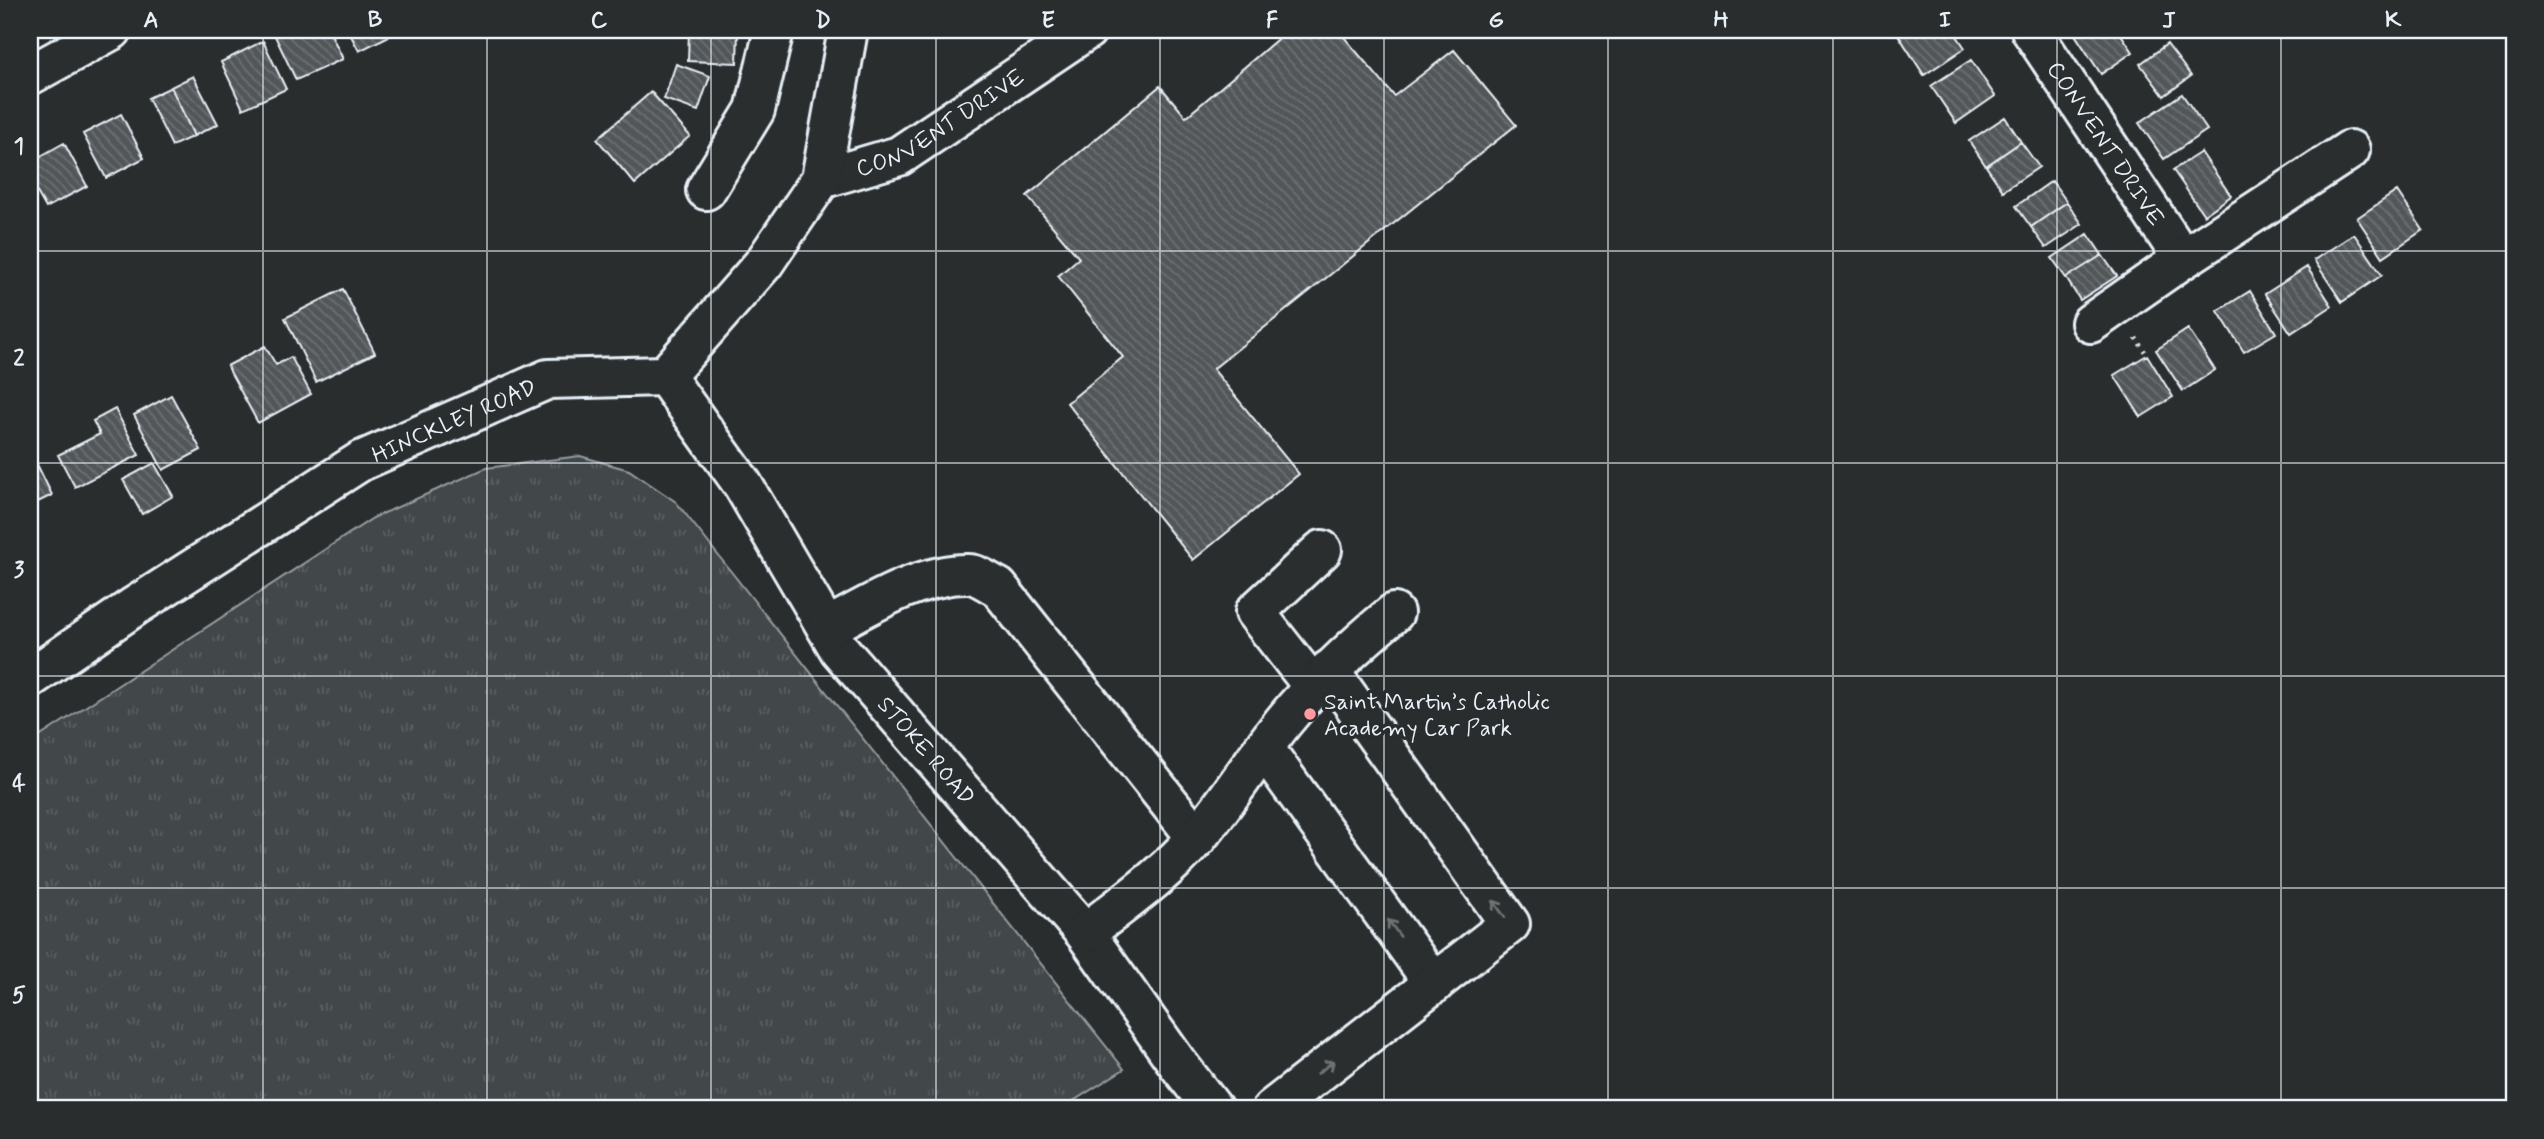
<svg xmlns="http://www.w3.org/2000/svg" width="2544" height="1139" viewBox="0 0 2544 1139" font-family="Mynerve,sans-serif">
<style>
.grass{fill:url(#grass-tufts);stroke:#959ca0;stroke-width:2}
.building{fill:url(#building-back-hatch);stroke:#e8f1f8;stroke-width:2}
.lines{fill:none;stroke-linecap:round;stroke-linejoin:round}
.minor-casing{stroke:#e8f1f8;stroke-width:44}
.path{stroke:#e8f1f8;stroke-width:4.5;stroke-dasharray:2 5;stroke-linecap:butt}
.minor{stroke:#2a2d2e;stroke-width:38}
.oneway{stroke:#6c7275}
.grid{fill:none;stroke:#e8f1f8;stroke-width:2;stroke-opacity:0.55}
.poi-dot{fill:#ff9aa2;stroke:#2a2d2e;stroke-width:2.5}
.labels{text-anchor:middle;stroke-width:7;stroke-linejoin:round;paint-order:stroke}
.street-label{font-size:23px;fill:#e8f1f8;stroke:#2a2d2e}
.poi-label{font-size:23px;fill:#e8f1f8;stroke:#2a2d2e;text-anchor:start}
.neatline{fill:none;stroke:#e8f1f8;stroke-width:2.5}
.grid-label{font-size:23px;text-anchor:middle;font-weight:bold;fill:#e8f1f8}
</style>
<defs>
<pattern id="grass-tufts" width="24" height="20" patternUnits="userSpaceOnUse" patternTransform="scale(1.75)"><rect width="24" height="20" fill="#424648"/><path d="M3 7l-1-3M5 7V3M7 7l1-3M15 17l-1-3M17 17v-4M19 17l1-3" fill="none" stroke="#5d6163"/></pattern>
<pattern id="building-back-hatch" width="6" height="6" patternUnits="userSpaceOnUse" patternTransform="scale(1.75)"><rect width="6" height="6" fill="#535759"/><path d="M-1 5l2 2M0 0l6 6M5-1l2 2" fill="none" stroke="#6c7072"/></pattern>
</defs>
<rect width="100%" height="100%" fill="#2a2d2e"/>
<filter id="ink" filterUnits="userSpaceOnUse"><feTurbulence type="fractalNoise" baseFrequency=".0143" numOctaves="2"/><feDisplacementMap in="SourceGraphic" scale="14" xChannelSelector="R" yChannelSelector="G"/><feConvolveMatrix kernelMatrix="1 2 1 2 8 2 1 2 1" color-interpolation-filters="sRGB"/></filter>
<g filter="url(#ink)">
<path class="grass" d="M580,456L629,470L676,502L1124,1069L1070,1103L1051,1109H30V743L373,518L486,468Z"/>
<path class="building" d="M288,30H329L343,59L296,80L275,36Z
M348,30H396L397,32L359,51Z
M689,30H738L737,63L688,61Z
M1288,30H1338L1394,96L1454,50L1516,125L1213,369L1299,474L1193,560L1067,403L1123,357L1058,276L1079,258L1027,196L1160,86L1186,117Z
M1902,30H1953L1965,48L1924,75L1897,33Z
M2079,30H2118L2133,52L2101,74L2074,33Z
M263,41L286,89L243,109L221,62Z
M2167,44L2191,76L2164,96L2140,64Z
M1971,60L1995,96L1956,123L1931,86Z
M676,64L710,76L698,111L664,99Z
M193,76L218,124L194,136L171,87Z
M171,87L194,136L172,146L148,98Z
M651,92L690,136L635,184L597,139Z
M2182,94L2207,130L2164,159L2139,123Z
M121,114L144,158L106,178L83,134Z
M2005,117L2021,142L1986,166L1969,141Z
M2021,142L2039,167L2003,191L1986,166Z
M64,143L87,186L46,208L30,180V162Z
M2201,152L2231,196L2204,215L2173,170Z
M2052,181L2067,202L2031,227L2016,206Z
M2397,191L2423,230L2383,257L2357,218Z
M2067,202L2082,224L2046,248L2031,227Z
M2088,234L2102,255L2066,278L2052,258Z
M2354,234L2382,275L2342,302L2314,260Z
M2102,255L2117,276L2080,300L2066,278Z
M2307,267L2332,306L2291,333L2265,294Z
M343,289L375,353L316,382L285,318Z
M2250,291L2276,333L2244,352L2218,311Z
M2188,329L2215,370L2183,391L2156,350Z
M265,346L276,365L291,357L311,394L258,423L227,366Z
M2147,355L2173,397L2141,417L2114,375Z
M171,395L201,450L163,470L134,415Z
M115,409L139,455L75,487L58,455L100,434L93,421Z
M30,450L52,495L30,506Z
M154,463L173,496L142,514L123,480Z"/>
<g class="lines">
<defs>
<g id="minor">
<path id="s1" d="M2031,30L2183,259"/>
<path d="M30,75L112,30"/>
<path id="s2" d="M821,179L899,156L1087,30"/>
<path d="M706,190L755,110L774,30"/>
<path d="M2091,323L2183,259L2350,150"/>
<path id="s3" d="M665,376L743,485L839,649L1085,933L1178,1064L1213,1109"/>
<path d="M827,628C867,606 921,573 968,574C978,574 989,583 998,587L1197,838"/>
<path id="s4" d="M30,678L135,606L361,461L548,379L665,376L764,263L821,179L848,30"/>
<path d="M1313,686L1255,612L1322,550"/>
<path d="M1264,748L1434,984"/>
<path d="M1085,933C1124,903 1166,874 1198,836C1229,800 1254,758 1284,721C1317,680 1354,646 1394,613"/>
<path d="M1272,1109L1510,924L1329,670"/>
</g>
</defs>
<use href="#minor" class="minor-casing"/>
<path class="path" d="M2136,338L2147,355"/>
<use href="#minor" class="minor"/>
</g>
<defs><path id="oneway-shaft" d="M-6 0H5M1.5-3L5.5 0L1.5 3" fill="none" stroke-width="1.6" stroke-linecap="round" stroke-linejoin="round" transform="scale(1.75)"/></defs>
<g class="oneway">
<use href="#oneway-shaft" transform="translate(1499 909) rotate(-125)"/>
<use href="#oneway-shaft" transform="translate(1394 928) rotate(-126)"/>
<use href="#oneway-shaft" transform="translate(1326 1067) rotate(-38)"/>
</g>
</g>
<path class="grid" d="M263,30V1109M487,30V1109M711,30V1109M936,30V1109M1160,30V1109M1384,30V1109M1608,30V1109M1833,30V1109M2057,30V1109M2281,30V1109M30,251H2514M30,463H2514M30,676H2514M30,888H2514"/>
<circle class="poi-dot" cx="1310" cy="714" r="7"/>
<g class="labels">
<g class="street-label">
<text dy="8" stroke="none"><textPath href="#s2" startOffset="133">CONVENT DRIVE</textPath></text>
<text dy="8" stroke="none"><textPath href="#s1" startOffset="136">CONVENT DRIVE</textPath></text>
<text dy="8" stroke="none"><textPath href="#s4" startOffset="497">HINCKLEY ROAD</textPath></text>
<text dy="8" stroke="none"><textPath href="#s3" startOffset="458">STOKE ROAD</textPath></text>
</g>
<g class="poi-label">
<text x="1324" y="709">Saint Martin’s Catholic<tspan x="1324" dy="26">Academy Car Park</tspan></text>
</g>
</g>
<rect width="2544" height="1139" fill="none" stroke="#2a2d2e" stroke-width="77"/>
<rect x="38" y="38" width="2468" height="1062" class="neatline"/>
<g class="grid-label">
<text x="151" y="27">A</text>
<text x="375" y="27">B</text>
<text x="599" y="27">C</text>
<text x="823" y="27">D</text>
<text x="1048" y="27">E</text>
<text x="1272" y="27">F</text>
<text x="1496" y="27">G</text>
<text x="1721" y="27">H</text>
<text x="1945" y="27">I</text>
<text x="2169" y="27">J</text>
<text x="2393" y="27">K</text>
<text x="19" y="153">1</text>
<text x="19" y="365">2</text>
<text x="19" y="577">3</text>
<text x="19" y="790">4</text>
<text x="19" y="1002">5</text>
</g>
</svg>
